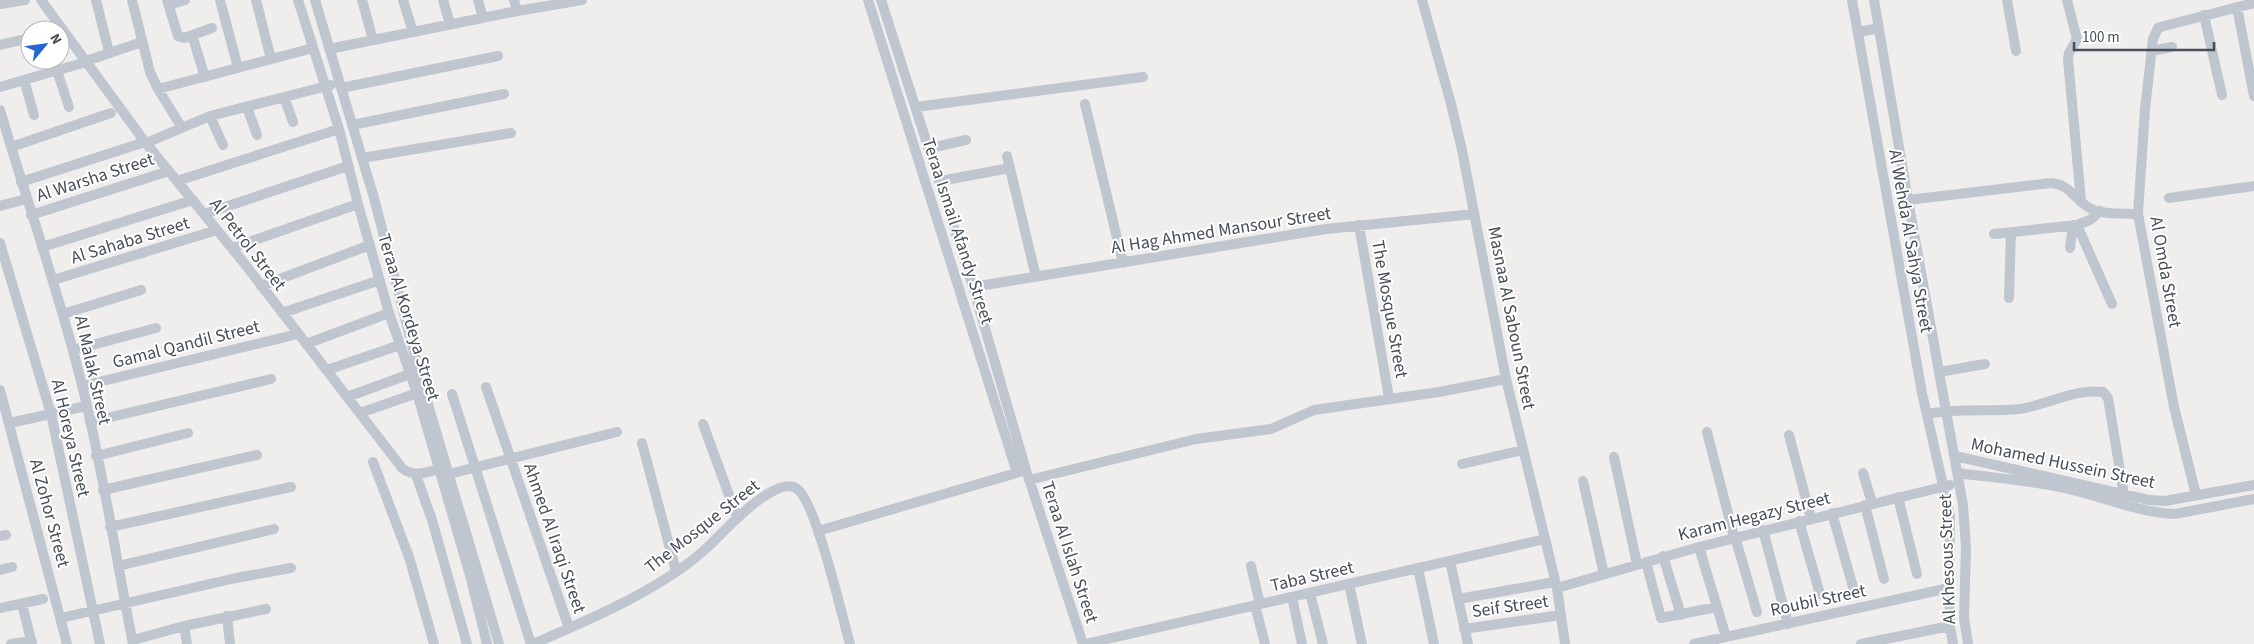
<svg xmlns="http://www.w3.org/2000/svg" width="2254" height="644" viewBox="0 0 2254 644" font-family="'Source Sans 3',sans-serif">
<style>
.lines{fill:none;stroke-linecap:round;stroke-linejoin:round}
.street{stroke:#bfc6cf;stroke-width:10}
.labels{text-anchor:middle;stroke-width:4;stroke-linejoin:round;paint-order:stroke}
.street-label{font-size:18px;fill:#474f59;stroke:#fff}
</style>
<rect width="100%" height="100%" fill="#f0eded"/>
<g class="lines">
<path class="street" d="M41,0L145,142L244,263L402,468C415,479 430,471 445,467
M96,0L109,52
M132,0L150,72L158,89L182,128
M167,0L178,36L184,38L212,28
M220,0L238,68
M256,0L271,59
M298,0L339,129L358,204L389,313L417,393L470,575L487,644
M315,0L374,198L424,391L499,644
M362,0L373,40
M403,0L413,32
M443,0L450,24
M478,0L483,18
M514,0L517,11
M868,0L1017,473
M881,0L973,287L1026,470L1083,644
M1422,0L1450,100L1462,150L1506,379L1557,588L1565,644
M1852,0L1922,393L1950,516L1949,588L1950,626L1953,644
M1874,0L1908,200L1963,505L1966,548L1964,618L1968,644
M2007,0L2016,51
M2067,0L2077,39L2069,53L2068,59L2081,201
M0,4L25,0
M169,5L185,0
M2237,7L2254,96
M2204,15L2222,95
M1859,32L1879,28
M192,35L205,77
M0,45L30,38
M329,49L517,11L582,0
M2151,51L2172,47
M86,61L142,42
M57,71L69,107
M24,80L34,115
M0,87L86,62
M341,88L498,56
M158,89L313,48
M284,97L293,122
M1085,104L1123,263
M247,107L257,135
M916,107L1143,77
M0,110C27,202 59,292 82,385C103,470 116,558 133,644
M210,116L223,145
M352,125L504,94
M146,143L210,116L331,85
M11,147L111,113
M930,148L966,140
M1007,156L1036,277
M362,158L511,133
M177,181L339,129
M940,181L1010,168
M21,182L145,142
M2169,198L2254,186
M1908,200L2051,183C2073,185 2075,203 2094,210C2106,215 2125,213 2138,214
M0,206L26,199
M204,214L348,166
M31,215L169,171
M1359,225L1389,398
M2077,225L2112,304
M1994,234L2077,225L2090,220L2100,211
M0,243L51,414L100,644
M42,247L193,200
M232,248L358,204
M2070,248L2073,225
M53,280L217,230
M261,286L370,245
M973,287L1326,229L1474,214
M2009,298L2011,232
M282,313L380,280
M63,314L141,290
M306,344L389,313
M73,350L156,328
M327,370L400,345
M1939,372L1985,364
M82,386L298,334
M486,387L569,628
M0,390L67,644
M452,394L531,644
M347,397L410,374
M360,413L423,391
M1927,414C1958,408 1989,412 2020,409C2048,405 2074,388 2103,392L2108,398L2124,495
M90,422L271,379
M10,423L86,406
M703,424L737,517
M1707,432L1734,537
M1789,435L1811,518
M642,443L676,571
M96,456L188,433
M1955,456L2149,500L2165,501L2254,485
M1614,457L1637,564
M373,462L409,557L434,644
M1462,464L1523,450
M1863,473L1872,503
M1958,473C1993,478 2029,480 2064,488C2101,496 2136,512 2175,514L2254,499
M449,474L617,432
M416,475L432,520L467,644
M1029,480L1196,439L1271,429L1314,410L1439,392L1506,379
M1583,481L1604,574
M103,490L257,455
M2196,495L2174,407L2138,214L2145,109L2153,39L2158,28L2164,26L2254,3
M1898,497L1917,574
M1865,505L1884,579
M1832,513L1853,587
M1799,521L1820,594
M110,527L291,487
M1763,530L1788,624
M818,531L1023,471
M0,536L6,535
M1735,537L1757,612
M1699,547L1726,637
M1663,556L1681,615
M1450,561L1468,644
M1646,562L1661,618L1717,607
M118,566L274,529
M1251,566L1260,604
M1418,568L1434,644
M0,570L12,567
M1349,584L1362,644
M1557,588L1699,547L1950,485
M1310,593L1323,644
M1292,597L1302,644
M1458,599L1555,582
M22,604L32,644
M1255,605L1265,644
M0,608L43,599
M227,616L230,644
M61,618L236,578L291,568
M184,626L187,644
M1464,629L1561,615
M133,640L184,626L266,609
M11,644L32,641
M533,644C589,620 667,587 711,544C725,530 774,476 796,488C816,500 842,617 850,644
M1085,644L1545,539
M1694,644L1949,588
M1861,644L1950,626"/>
</g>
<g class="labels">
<g class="street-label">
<text transform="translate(95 177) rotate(-18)" y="6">Al Warsha Street</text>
<text transform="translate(1221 230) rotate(-9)" y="6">Al Hag Ahmed Mansour Street</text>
<text transform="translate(958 231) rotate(72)" y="6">Teraa Ismail Afandy Street</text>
<text transform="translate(130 240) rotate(-17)" y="6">Al Sahaba Street</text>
<text transform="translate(1911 241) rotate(80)" y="6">Al Wehda Al Sahya Street</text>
<text transform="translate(248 244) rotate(52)" y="6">Al Petrol Street</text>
<text transform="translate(2166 272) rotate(80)" y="6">Al Omda Street</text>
<text transform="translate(1390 309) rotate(80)" y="6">The Mosque Street</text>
<text transform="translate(409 317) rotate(73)" y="6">Teraa Al Kordeya Street</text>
<text transform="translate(1512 318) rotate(79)" y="6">Masnaa Al Saboun Street</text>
<text transform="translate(186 344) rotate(-14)" y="6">Gamal Qandil Street</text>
<text transform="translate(93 370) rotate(77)" y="6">Al Malak Street</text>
<text transform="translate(71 438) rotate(77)" y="6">Al Horeya Street</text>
<text transform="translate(2063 463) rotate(12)" y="6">Mohamed Hussein Street</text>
<text transform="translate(50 513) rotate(75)" y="6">Al Zohor Street</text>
<text transform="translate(1754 516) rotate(-14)" y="6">Karam Hegazy Street</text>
<text transform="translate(702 526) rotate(-38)" y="6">The Mosque Street</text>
<text transform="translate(555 538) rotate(71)" y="6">Ahmed Al Iraqi Street</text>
<text transform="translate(1070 552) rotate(72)" y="6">Teraa Al Islah Street</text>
<text transform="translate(1947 559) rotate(-92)" y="6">Al Khesous Street</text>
<text transform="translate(1312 576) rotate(-13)" y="6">Taba Street</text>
<text transform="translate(1818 600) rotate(-12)" y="6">Roubil Street</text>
<text transform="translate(1510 606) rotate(-8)" y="6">Seif Street</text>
</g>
</g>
<g transform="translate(45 45) rotate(61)"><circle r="24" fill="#ffffff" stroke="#b5b9bd"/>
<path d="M0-4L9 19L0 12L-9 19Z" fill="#2464d3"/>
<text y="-8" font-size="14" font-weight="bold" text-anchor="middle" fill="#474f59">N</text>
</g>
<path d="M2074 42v8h140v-8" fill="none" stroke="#474f59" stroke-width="2.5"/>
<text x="2082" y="42" font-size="15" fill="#474f59" stroke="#ffffff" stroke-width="4" paint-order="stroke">100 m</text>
</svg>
